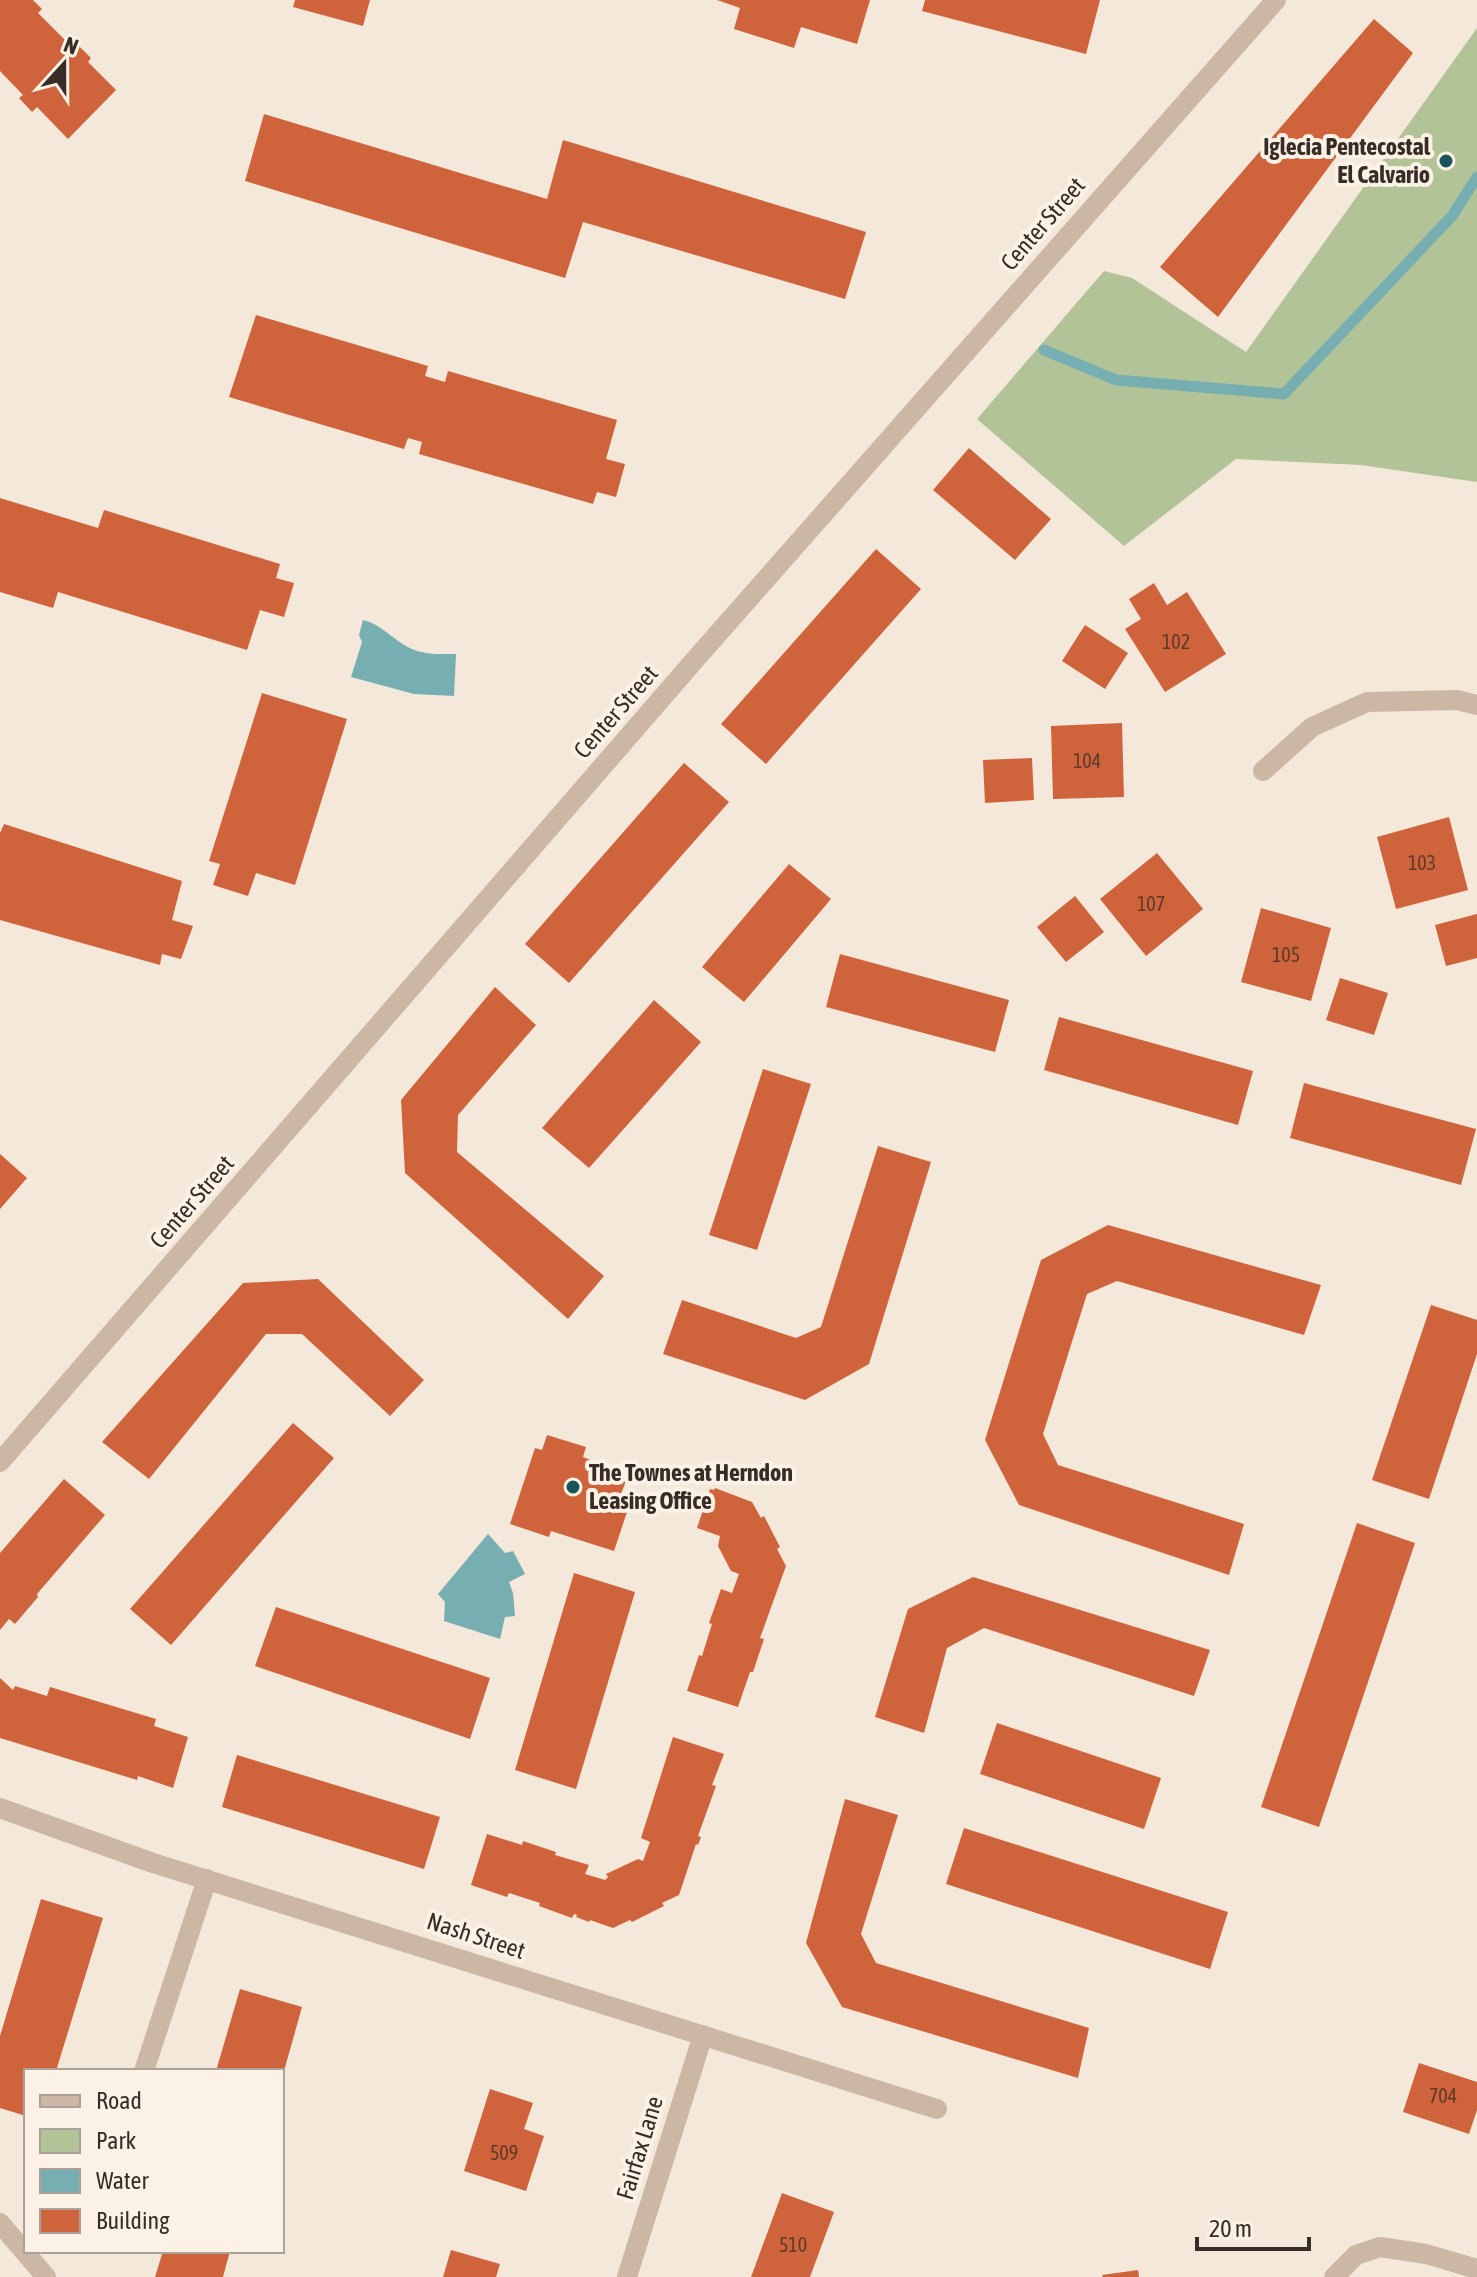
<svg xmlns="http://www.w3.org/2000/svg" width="1477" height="2277" viewBox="0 0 1477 2277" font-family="'Asap Condensed',sans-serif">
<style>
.green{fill:#b3c398}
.water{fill:#76aeb2}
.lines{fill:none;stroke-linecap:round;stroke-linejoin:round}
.stream{stroke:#76aeb2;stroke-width:11}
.building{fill:#cf633b}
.minor{stroke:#ccb7a4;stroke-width:20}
.poi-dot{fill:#19555b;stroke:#fbf1e5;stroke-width:3}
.labels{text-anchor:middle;stroke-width:8;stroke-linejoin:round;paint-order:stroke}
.number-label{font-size:20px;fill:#5d3a2b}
.poi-label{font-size:24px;font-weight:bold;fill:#372c26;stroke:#fbf1e5;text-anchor:end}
.street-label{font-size:24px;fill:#372c26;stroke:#fbf1e5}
</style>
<rect width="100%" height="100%" fill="#f3e8d9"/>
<path class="green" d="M1477,28V482L1361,465L1236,459L1124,546L977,419L1104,271L1132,278L1246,352Z"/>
<path class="water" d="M363,620C381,624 394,641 412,649C425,655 442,654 456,654L454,696L414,694L351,677L362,642L359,635Z
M488,1534L505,1553L513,1551L525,1574L509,1582L513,1593L515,1616L505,1617L500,1639L444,1621L445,1602L438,1594Z"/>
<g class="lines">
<path class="stream" d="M1044,350L1116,380L1284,394L1452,216L1477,177"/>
</g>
<path class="building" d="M0,0H33L42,9L38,13L73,48L77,44L91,58L88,62L116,90L68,139L37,107L32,112L19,98L23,95L0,71Z
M295,0H370L363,26L293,7Z
M717,0H870L857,44L801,27L794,48L734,29L740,8Z
M925,0H1100L1086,54L922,11Z
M1374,19L1413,53L1218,317L1160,267Z
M264,114L547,199L563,140L866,232L845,299L583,222L565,278L245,181Z
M256,315L428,366L425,376L445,382L448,371L617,420L606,459L625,464L616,497L597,492L593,504L419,454L422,442L408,438L404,449L229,397Z
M969,448L1051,519L1015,560L933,490Z
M0,498L98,528L104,510L280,564L276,578L294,583L284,617L260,610L247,650L58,592L53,608L0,592Z
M876,549L921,589L766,764L721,724Z
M1154,583L1167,605L1187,592L1226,654L1165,692L1125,629L1141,619L1129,599Z
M1085,625L1128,653L1105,689L1062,661Z
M262,693L347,719L295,885L256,873L248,896L213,885L220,864L209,861Z
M1122,723L1124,797L1053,799L1051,726Z
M1032,758L1034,800L985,803L983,760Z
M684,763L729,802L569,983L525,944Z
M1449,817L1468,890L1396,909L1377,837Z
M4,824L182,881L172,920L193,926L181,959L162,954L160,965L0,920V833Z
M1157,853L1203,909L1146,956L1100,899Z
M789,864L831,899L744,1002L702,967Z
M1075,896L1104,932L1066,962L1037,927Z
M1261,908L1331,928L1311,1001L1241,982Z
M1477,914V958L1446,966L1435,925Z
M840,954L1009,1000L995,1052L826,1007Z
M1340,978L1388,993L1374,1035L1326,1020Z
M495,987L536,1025L458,1115L457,1152L604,1276L568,1319L405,1173L401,1100Z
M654,1000L701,1042L589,1168L542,1128Z
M1059,1017L1253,1071L1238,1125L1044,1070Z
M763,1069L811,1084L757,1250L709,1235Z
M1304,1083L1476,1129L1461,1185L1290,1138Z
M878,1146L931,1162L869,1364L805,1400L663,1354L682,1300L796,1338L821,1327Z
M0,1154L27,1178L0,1209Z
M1108,1225L1321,1285L1304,1335L1117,1281L1087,1294L1043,1434L1058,1465L1244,1524L1229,1575L1019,1505L985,1440L1041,1260Z
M318,1279L424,1380L390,1416L302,1334H266L149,1479L102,1442L243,1283Z
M1431,1305L1477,1320V1354L1429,1499L1372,1480Z
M293,1423L334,1458L171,1645L130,1609Z
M547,1435L586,1447L583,1457L598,1463L596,1471L626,1481L621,1494L632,1497L614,1551L551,1531L549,1537L510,1524L535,1448L542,1450Z
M64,1479L105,1515L37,1594L38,1597L15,1624L9,1619L0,1630V1553Z
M715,1488L752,1502L761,1518L764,1516L780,1547L777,1549L786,1566L760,1638L764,1639L753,1672H750L738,1707L687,1691L699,1655L702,1656L712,1624L709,1623L721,1589L732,1593L739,1574L731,1571L718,1546L720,1536L697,1528L710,1489L714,1490Z
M1357,1523L1415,1543L1319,1827L1261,1807Z
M574,1573L635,1592L576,1789L515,1770Z
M973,1577L1210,1650L1194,1696L984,1628L947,1648L924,1733L875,1717L908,1609Z
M276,1607L490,1678L470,1739L255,1666Z
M0,1678L13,1690L15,1686L47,1696L50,1687L156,1719L154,1726L188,1737L173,1788L138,1776L137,1780L0,1738Z
M997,1723L1161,1778L1144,1829L980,1774Z
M673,1737L724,1754L712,1785L716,1786L698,1836L701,1837L698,1845L696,1844L679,1895L662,1903L664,1906L632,1922L630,1920L613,1928L590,1920L589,1922L576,1917L577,1915L574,1914L572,1918L539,1906L540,1903L509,1893L507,1897L471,1885L487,1834L522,1845L523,1841L556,1852L555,1855L589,1865L585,1874L605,1880L608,1877L606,1874L638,1859L643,1861L650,1842L641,1838Z
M237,1755L440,1817L424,1869L222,1807Z
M845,1799L898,1815L861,1934L876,1963L1089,2028L1078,2078L842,2007L806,1943Z
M964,1828L1228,1912L1210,1969L946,1884Z
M41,1899L103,1918L56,2071H26V2116L0,2108V2036Z
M240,1989L302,2007L284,2071H216Z
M1419,2063L1477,2082V2110L1469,2134L1403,2112Z
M490,2089L533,2103L524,2129L544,2136L526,2191L464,2171Z
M782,2193L834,2212L810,2277H751Z
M451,2250L500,2264L496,2277H443Z
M163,2251H230L223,2277H155Z
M1138,2270L1139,2277H1103L1102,2275Z"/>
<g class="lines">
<path class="minor" d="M1263,771L1312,727L1367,702L1457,700L1477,705
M0,1462L693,662L1276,0
M0,1808L153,1863L937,2109
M144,2071L207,1879
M0,2223L46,2277
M627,2277L703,2035
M1334,2277L1356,2255L1380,2247L1426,2254L1477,2269"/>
</g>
<g class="poi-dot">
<circle cx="1446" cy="161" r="8"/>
<circle cx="573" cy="1487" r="8"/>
</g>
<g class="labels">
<g class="number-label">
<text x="1176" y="649">102</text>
<text x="1087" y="768">104</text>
<text x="1422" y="870">103</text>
<text x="1151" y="911">107</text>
<text x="1286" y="962">105</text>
<text x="1443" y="2103">704</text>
<text x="504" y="2160">509</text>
<text x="793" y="2252">510</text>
</g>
<g class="poi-label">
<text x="1430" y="155">Iglecia Pentecostal<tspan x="1430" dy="28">El Calvario</tspan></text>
<text x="589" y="1481" text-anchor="start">The Townes at Herndon<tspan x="589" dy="28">Leasing Office</tspan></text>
</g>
<g class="street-label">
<text transform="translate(1043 224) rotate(-49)" y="8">Center Street</text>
<text transform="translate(616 712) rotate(-49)" y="8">Center Street</text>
<text transform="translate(192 1202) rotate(-49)" y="8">Center Street</text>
<text transform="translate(476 1936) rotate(18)" y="8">Nash Street</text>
<text transform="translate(640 2148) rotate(-73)" y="8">Fairfax Lane</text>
</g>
</g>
<rect x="24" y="2069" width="260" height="184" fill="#fbf1e5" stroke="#ada299" stroke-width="2"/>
<rect x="40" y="2095" width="40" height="12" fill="#ccb7a4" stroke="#ada299" stroke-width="2"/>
<text x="96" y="2109" font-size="24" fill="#372c26">Road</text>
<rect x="40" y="2129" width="40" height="24" fill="#b3c398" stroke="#ada299" stroke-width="2"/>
<text x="96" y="2149" font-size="24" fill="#372c26">Park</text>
<rect x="40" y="2169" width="40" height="24" fill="#76aeb2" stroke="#ada299" stroke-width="2"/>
<text x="96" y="2189" font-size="24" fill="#372c26">Water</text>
<rect x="40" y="2209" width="40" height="24" fill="#cf633b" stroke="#ada299" stroke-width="2"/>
<text x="96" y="2229" font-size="24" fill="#372c26">Building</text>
<g transform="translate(64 64) rotate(21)" stroke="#fbf1e5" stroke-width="6" paint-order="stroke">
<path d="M0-6L14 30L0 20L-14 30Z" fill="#372c26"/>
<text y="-12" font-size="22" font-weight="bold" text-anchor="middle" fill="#372c26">N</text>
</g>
<path d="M1197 2237v12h112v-12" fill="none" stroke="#372c26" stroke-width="4"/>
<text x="1209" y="2237" font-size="24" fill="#372c26" stroke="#fbf1e5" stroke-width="6" paint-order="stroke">20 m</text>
</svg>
